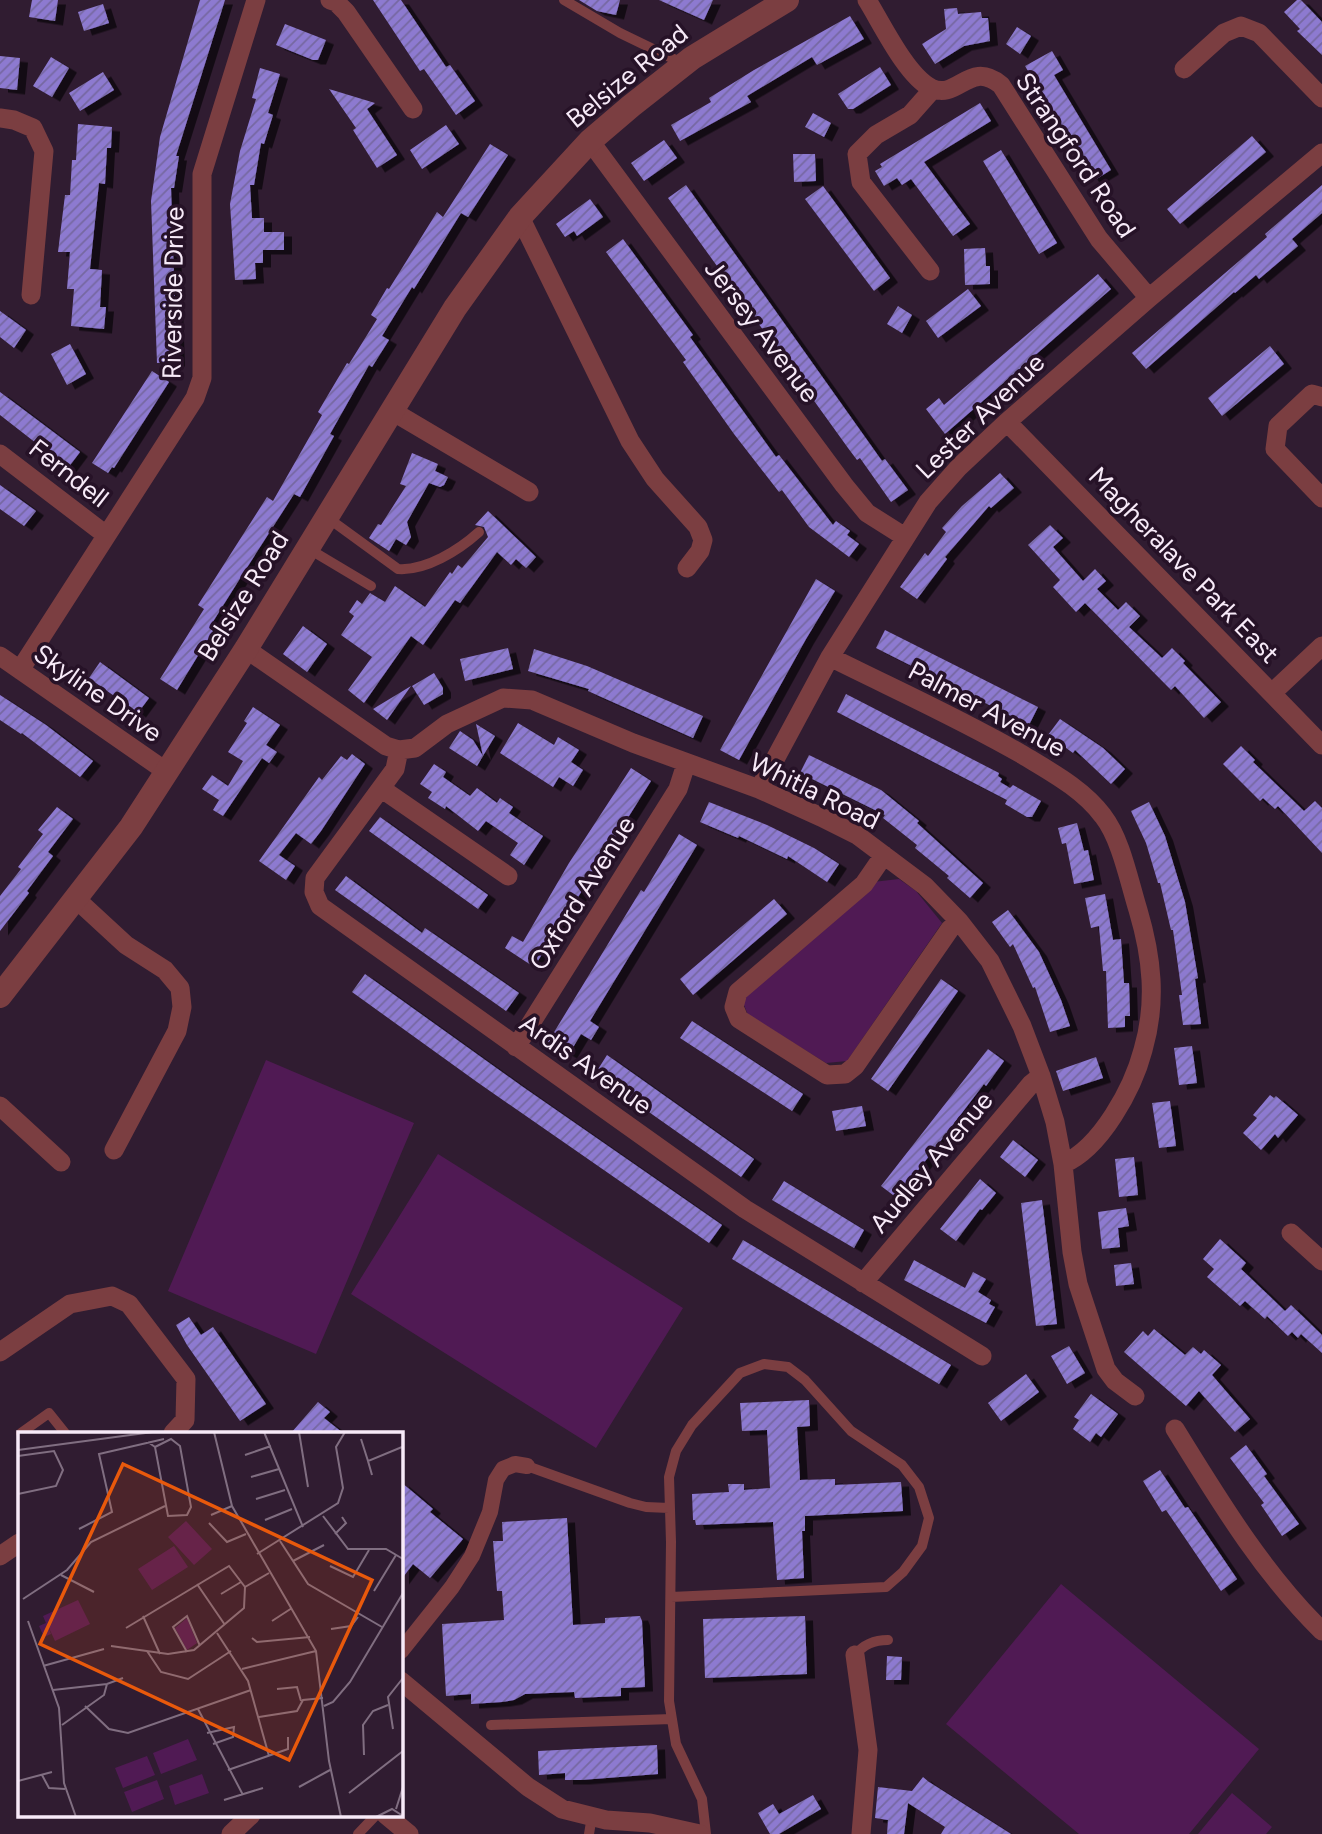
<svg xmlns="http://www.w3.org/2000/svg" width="1322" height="1834" viewBox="0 0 1322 1834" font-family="Figtree,sans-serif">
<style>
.grass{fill:#501a54}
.building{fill:url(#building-hatch);filter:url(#shadow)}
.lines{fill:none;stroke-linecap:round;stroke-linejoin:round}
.service{stroke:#7b3e41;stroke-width:10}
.pedestrian{stroke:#7b3e41;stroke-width:16}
.minor{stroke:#7b3e41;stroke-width:19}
.tertiary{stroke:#7b3e41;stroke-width:24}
.labels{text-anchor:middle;stroke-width:7;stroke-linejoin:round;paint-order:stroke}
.street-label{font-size:26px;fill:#f7eaf8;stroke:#261227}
.inset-road{fill:none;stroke:#806e81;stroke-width:2}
.view{fill:#e8590c;fill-opacity:0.15;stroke:#e8590c;stroke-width:3.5}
.inset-edge{fill:none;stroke:#f7eaf8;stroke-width:3.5}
</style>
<defs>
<pattern id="building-hatch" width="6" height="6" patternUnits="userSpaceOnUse" patternTransform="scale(1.75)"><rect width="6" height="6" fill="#8d7ad0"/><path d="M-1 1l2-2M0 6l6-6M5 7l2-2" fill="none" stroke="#7668a1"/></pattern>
<filter id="shadow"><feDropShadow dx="8" dy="4.5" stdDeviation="0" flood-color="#0009"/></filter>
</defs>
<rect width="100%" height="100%" fill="#301c31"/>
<path class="grass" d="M899,879L916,891L942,923L847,1061L826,1063L748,1015L742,1000L873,882Z
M266,1060L414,1123L316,1354L168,1291Z
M438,1154L683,1308L596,1448L351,1294Z
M1061,1584L1259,1749L1189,1834H1079L946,1724Z
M1232,1793L1272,1827L1266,1834H1198Z"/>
<path class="building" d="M32,0H58L55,21L29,17Z
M200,0H225L176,156H179L174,188H171L177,362L157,363L151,201L160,137Z
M373,0H401L446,67L450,65L475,101L456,115L424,69L420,71Z
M579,0H620L616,15L597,11Z
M659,0H713L704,20Z
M1297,0H1301L1322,22V55L1297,31L1300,29L1284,12Z
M103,4L109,23L84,31L78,12Z
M957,8L958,14L981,12L982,18H988L990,41L964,46L935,64L922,44L946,29L944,9Z
M850,16L864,39L817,65L812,57L747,96L751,102L680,141L671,125L711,102L709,98L754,70Z
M285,24L326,40L318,60H313L276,45Z
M1017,27L1031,36L1020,54L1006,44Z
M1052,51L1063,70L1054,75L1111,170L1093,181L1025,66Z
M0,56L20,58L17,90L0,88Z
M51,57L69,68L52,97L33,86Z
M880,67L891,85L853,109H848L838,94Z
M260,68L280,74L268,113L273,115L264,144L261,143L254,185H250L252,218H264V232H284V250H263V263H255L256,279L235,280L230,204L240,151L256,99L252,98Z
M103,72L114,90L80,111L69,93Z
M329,89L375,103L367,109L397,155L377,168L353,130L356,128Z
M980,103L991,121L924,162L970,224L953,236L911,179L902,185L897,178L884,186L875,171L882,167L880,164Z
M813,113L831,123L824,137L805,127Z
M78,124L112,127L111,148H107L105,184L99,183L90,269L102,270L100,307H106L104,329L71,326L74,289H67L70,252H58L65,195H70L72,160H76Z
M446,125L459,144L422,169L410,150Z
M1252,136L1266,152L1180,224L1167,209Z
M664,140L677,158L644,181L631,163Z
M490,144L508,155L468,217L461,213L414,289L412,287L382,336L389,340L372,367L369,365L330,434L334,436L300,497L294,494L239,580L209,628L213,631L177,690L160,679L204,609L198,605L267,497L273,501L322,415L318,412L325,400L347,363L349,364L377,319L371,315L387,288L389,289L437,212L443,217Z
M1001,150L1057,243L1039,254L983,161Z
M793,154H815L816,181L794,182Z
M686,185L882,461L885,459L908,490L891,502L860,458L857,460L848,448L668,198Z
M1322,185V213L1292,239L1298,246L1259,279L1256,275L1235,293L1234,292L1146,369L1132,353L1267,237L1265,234Z
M823,186L890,278L874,291L805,199Z
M590,199L603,217L577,236L574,231L565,237L556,224Z
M623,239L693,335L690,337L776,457L779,455L833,525L836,521L850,531L847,535L859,544L849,557L809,527L782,490L779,492L734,434L683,362L686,360L606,252Z
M985,248L986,266H990V284L965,285L964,249Z
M1098,274L1111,289L945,434L926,409L939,398L944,405Z
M968,289L981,306L938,338L926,321Z
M898,306L912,315L902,333L887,324Z
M0,311L26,330L14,348L0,337Z
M70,344L86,374L67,385L51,354Z
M1270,346L1284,364L1222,416L1208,398Z
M152,371L169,382L114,468L112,467L108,473L92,463Z
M0,392L80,452L68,468L0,415Z
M412,453L438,464L435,471L448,477L444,485L440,487L429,483L407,522L411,537L406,545L396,539L389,551L369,538L378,524L381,525L406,486L400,484Z
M1000,473L1014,488L991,508L989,506L945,557L947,559L917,599L900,587L925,553L928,556L946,532L942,528L962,506Z
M0,485L36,511L24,526L0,509Z
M488,511L536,557L526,568L516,559L511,565L497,552L460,603L455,600L423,645L411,636L364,703L348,690L372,657L341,635L354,616L349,612L357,600L362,604L370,593L385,602L395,586L425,607L450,572L452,574L458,565L462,568L488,537L484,527L475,525Z
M1050,525L1063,538L1053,547L1083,581L1095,569L1106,581L1097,589L1118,610L1126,602L1140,616L1129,627L1162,658L1172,648L1185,661L1183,663L1221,702L1204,718L1175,686L1171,690L1085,603L1076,612L1053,587L1060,580L1028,545Z
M816,579L835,591L806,639L739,760L720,750Z
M303,626L327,644L307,672L283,654Z
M885,630L1038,707L1029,725L876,648Z
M508,648L513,669L465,681L460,659Z
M534,649L587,666L703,716L693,738L588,691L589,689L528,671Z
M100,662L149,698L138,713L89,678Z
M434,673L443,688V694L424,705L412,686Z
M411,686L387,720L373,709Z
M846,694L999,773L998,776L1002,779L1000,782L1010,788L1013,785L1041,801L1032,817H1027L1005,804L1007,800L837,712Z
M0,695L46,725L93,761L80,777L22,733L21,734L0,720Z
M253,707L280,725L266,745L277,752L269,763L262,758L223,816L213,810L219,800L202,789L212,775L228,786L243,761L228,752L247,723L244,721Z
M1060,719L1103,748L1125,769L1111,784L1075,750L1073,753L1048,735Z
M518,723L554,745L558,737L579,750L571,762L583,770L573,786L559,777L553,787L500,753Z
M476,724L495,736L483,756Z
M460,731L473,740L483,756L477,766L449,748Z
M1241,746L1255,760L1253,762L1304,811L1315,801L1322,808V853L1278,806L1275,809L1263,798L1260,801L1223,764Z
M352,754L365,764L321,831L311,844L296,833L279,855L295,866L286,880L259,861L319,777L322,780L341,756L347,760Z
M809,755L881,790L919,821L917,823L983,883L970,898L947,878L949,876L915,848L917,845L883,818L885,815L800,773Z
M434,764L446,772L443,777L470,796L477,788L497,803L500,798L513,807L509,813L543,836L524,865L510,855L518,843L486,821L478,831L446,806L445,809L428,798L432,792L420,784Z
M631,768L651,781L534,967L505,948L512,936L523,942L569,863Z
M709,802L767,825L814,848L839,864L827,882L788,856L787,859L739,836L738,838L700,822Z
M1149,802L1165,836L1185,902L1198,978L1195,979L1201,1024L1183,1025L1179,995H1182L1173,930H1171L1160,883H1158L1146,843L1131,811Z
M57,807L73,819L48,852L53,856L27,891L29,893L0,931V896L21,869L18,867L43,834L38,830Z
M380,817L488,895L478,909L369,831Z
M1077,823L1084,851L1088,850L1094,880L1074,884L1066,843L1062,844L1058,828Z
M679,834L697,845L590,1021L599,1027L591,1040L581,1034L569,1054L548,1042L641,890L644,892Z
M346,876L422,933L425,928L519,993L506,1011L335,890Z
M1105,894L1113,940L1121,939L1124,983H1129L1130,1016H1125V1027L1108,1028L1106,971H1103L1099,926L1091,928L1085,898Z
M774,899L787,914L693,995L680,979Z
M1008,910L1039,952L1061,1000L1070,1026L1050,1032L1035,987L1033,988L1013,944L1010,947L992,922Z
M365,974L523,1087L722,1225L709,1243L477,1082L352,992Z
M941,979L958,991L888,1091L871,1079Z
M692,1021L803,1094L792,1111L680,1038Z
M1192,1046L1197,1083L1179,1085L1174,1048Z
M988,1049L1004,1061L986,1086L984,1084L897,1198L881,1186Z
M607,1055L754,1159L741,1177L595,1074Z
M1096,1057L1103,1078L1063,1091L1056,1071Z
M1270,1095L1274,1098L1276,1096L1298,1115L1278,1138L1275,1134L1261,1150L1243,1133L1257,1118L1253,1115Z
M1170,1101L1176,1146L1159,1148L1152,1103Z
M862,1106L866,1126L836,1131L832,1111Z
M1013,1140L1038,1160L1025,1177L1000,1157Z
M1134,1157L1138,1195L1119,1197L1115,1159Z
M980,1179L996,1193L982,1210L980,1209L956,1241L940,1229Z
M784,1181L864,1230L854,1248L772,1200Z
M1042,1200L1057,1324L1036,1326L1021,1203Z
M1126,1208L1129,1226L1118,1228L1120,1247L1102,1249L1098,1212Z
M1220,1239L1246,1263L1241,1269L1285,1311L1291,1305L1322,1335V1353L1301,1334L1298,1338L1292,1332L1288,1336L1267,1316L1265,1319L1245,1301L1240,1306L1207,1277L1214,1269L1203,1259Z
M743,1240L951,1365L939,1384L732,1259Z
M914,1260L965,1288L973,1272L986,1279L978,1292L991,1300L989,1304L995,1307L986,1323L904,1280Z
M1131,1263L1134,1284L1116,1286L1114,1265Z
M189,1317L201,1335L213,1327L266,1404L240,1421L187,1345L176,1325Z
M1154,1329L1185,1355L1193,1347L1201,1354L1204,1350L1221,1365L1212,1375L1250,1419L1235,1432L1199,1391L1186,1406L1124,1352L1143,1331L1148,1336Z
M1069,1346L1085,1373L1067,1384L1051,1356Z
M1026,1374L1039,1392L1001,1421L988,1403Z
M1091,1394L1118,1414L1101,1437L1096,1433L1090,1442L1073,1429L1079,1420L1074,1417Z
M809,1400L810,1426L797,1427L800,1480L835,1479V1485L901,1482L903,1511L805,1516V1531H802L804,1578L777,1580L773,1522L696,1525L695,1520H693L692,1494L729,1492L728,1484H744V1490L770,1488L767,1430L742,1431L740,1403Z
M318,1402L330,1412L324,1418L343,1433H291Z
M1246,1445L1267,1474L1264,1476L1299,1524L1282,1536L1261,1505L1264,1503L1230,1458Z
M1160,1470L1185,1508L1188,1507L1237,1579L1221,1591L1166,1510L1162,1512L1143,1481Z
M401,1482L433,1509L430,1512L463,1539L430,1578L413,1564L401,1580Z
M567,1518L573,1625L605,1623V1618L640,1616L642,1621L645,1687L621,1688V1696L575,1698L574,1692L525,1694L514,1700L502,1702L471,1704V1694L446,1696L442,1624L504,1620L502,1591H497L493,1541H503L502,1522Z
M805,1616L807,1674L705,1678L703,1619Z
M887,1656L902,1657L901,1680H886Z
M657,1745L658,1774L581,1780H565V1773L539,1775L538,1751Z
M923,1777L929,1782L1011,1834H941L945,1827L908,1803L904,1834H887L888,1820L875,1818L878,1787L912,1791Z
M813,1795L821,1809L779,1834H770L758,1813L773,1804L779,1814Z"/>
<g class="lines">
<path class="service" d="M564,0L620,33L684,64
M328,518L398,569C426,571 459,550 479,532
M309,549L371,586
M21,1433L49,1413L65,1433
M527,1466L630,1503L646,1507L669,1508
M671,1597L886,1587L903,1572L922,1546L929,1518L919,1487L902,1465L851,1431L805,1380L788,1367L764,1364L740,1373L692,1425L676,1451L669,1477L671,1542L669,1701L676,1744L702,1799L706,1834
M855,1655C864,1644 874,1640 888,1640
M491,1725L672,1719
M358,1834L376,1815
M589,1834L592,1816"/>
<path class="pedestrian" d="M401,1651L452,1587L472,1556L490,1512L496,1480L503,1469L515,1464L527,1466"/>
<path class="minor" d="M330,0L336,2L346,12L413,109
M867,0C882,24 906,75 931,88C958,101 969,59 1001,85L1099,239L1149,298
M1184,69L1224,33L1241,26L1259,33L1322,98
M0,118L14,120L33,128L44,151L31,295
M590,141L844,485L867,513L905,537
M520,217L630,441L655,479L698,527L703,540L700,551L687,568
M930,271L861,182L857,154L876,135L910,115L933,89
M1322,397L1312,394L1278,426L1275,449L1322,498
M392,411L529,492
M1007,422L1322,745
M0,454L106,535
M246,649L386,746L399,750L415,748L447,724L503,698L532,700L633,743L759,789L821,817L857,835L925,886L959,921L990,961L1022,1026L1041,1076L1055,1122L1063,1164L1072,1252L1078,1284L1106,1369L1115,1381L1135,1396
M0,656L167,772
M830,657C894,689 961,719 1023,755C1051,772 1083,789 1103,816C1121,839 1129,881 1138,910C1152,957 1157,1002 1143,1050C1133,1088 1101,1148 1063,1164
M20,670L195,398L202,378V174L256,0
M1272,693L1322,646
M399,750L395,769L315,878L314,892L320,906L745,1209L982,1356
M382,789L508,876
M759,789L830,657L928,502L959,467L1007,422L1149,298L1322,153
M884,855L864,884L738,992L734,1007L739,1019L827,1075L845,1074L855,1066L950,929L959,921
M75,898L126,945L165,970L180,988L182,1007L177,1031L114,1150
M516,1047L678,789L686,764
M0,1106L61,1162
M1291,1233L1322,1261
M863,1283L1031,1084L1041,1076
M0,1352L70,1304L112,1296L129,1304L186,1379L185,1420L173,1433
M1175,1429C1219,1500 1262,1572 1322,1631
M0,1556L19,1543
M855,1655L868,1750L861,1834
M401,1681L528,1787L562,1809L606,1820L650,1823L700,1834
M386,1815L409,1834
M231,1834L251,1815"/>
<path class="tertiary" d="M0,996L131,827L246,649L455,308L520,217L590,141L631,106L692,58L787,0"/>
</g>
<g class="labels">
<g class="street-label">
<text transform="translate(627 76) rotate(-39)" y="9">Belsize Road</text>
<text transform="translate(1076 155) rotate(56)" y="9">Strangford Road</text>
<text transform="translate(173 293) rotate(-89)" y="9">Riverside Drive</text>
<text transform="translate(762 331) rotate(53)" y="9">Jersey Avenue</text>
<text transform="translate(980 416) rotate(-44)" y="9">Lester Avenue</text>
<text transform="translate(69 473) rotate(38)" y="9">Ferndell</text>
<text transform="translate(1184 565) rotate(46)" y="9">Magheralave Park East</text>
<text transform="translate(243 596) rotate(-58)" y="9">Belsize Road</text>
<text transform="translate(98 693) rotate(35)" y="9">Skyline Drive</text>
<text transform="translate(987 709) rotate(28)" y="9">Palmer Avenue</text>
<text transform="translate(815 791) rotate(26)" y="9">Whitla Road</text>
<text transform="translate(582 893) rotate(-58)" y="9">Oxford Avenue</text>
<text transform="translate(586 1064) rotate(35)" y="9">Ardis Avenue</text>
<text transform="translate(931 1162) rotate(-50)" y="9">Audley Avenue</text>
</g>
</g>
<g transform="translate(18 1432)">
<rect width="385" height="385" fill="#301c31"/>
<path d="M168,89L194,117L176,133L150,105ZM156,114L170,135L134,158L120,137ZM60,168L72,192L37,209L30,194L33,202L26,205L21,194L28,191L25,184ZM169,186L179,211L169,218L157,196ZM170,307L179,328L143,342L135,321ZM129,324L137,343L105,356L97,336ZM184,342L191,361L157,373L151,354ZM139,348L146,367L114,380L106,360Z" fill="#501a54"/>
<path class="inset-road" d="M196,0L214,74L298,219L311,329L323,385M246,0L285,95M281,0L290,55M343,7L350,29M130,10L137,15L150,84L169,83L173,75L162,14L153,7L137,15M0,18L135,0M227,23L253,14M0,24L36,19L45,38L38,54L0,62M354,43L350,29L384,15M233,45L261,37M238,67L267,58M193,83L214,74M305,84L330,117H368L385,127M247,88L274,77M191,91L209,110L228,102M61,97L94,80L81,22L146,7M317,102L328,91L324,85M262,109L290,152L364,195M239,122L320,71L325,56L318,15L327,0M275,129L306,113M312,134L335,145L351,118M43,143L76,160M179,152L207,193M356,159L378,123M203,162L223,150M5,167L49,138L73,110L147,74M125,184L142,222M10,189L41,276L46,351L58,385M254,189L274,176M108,196L211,134L227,155M313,197L333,194L340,185M199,201L230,249L251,324M234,206L239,210L292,205M93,214L150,222L176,218L226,176L227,155L251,141M129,219L143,240L170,247L213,219M169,220L155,195L169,184L182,214M25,234L86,217M224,237L298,219M259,257L279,255L283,269M35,258L89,252L105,246M67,274L91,297L110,301L233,258M306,274L315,270L332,250L385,161M180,277L225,363M241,285L279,279L285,268L305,266M44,293L86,263L89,252M375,297L370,265L385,246M189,301L216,295L215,305L195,312M346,323L345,293L355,279L370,273M210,338L270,317V305M24,343L31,356L47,357M0,349L34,340M281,355L312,338M331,361L385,319M206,368L245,356M378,377L385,355M358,385L374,377L385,384"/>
<path class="view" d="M105,32L354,148L271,328L22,212Z"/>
<rect width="385" height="385" class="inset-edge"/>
</g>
</svg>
